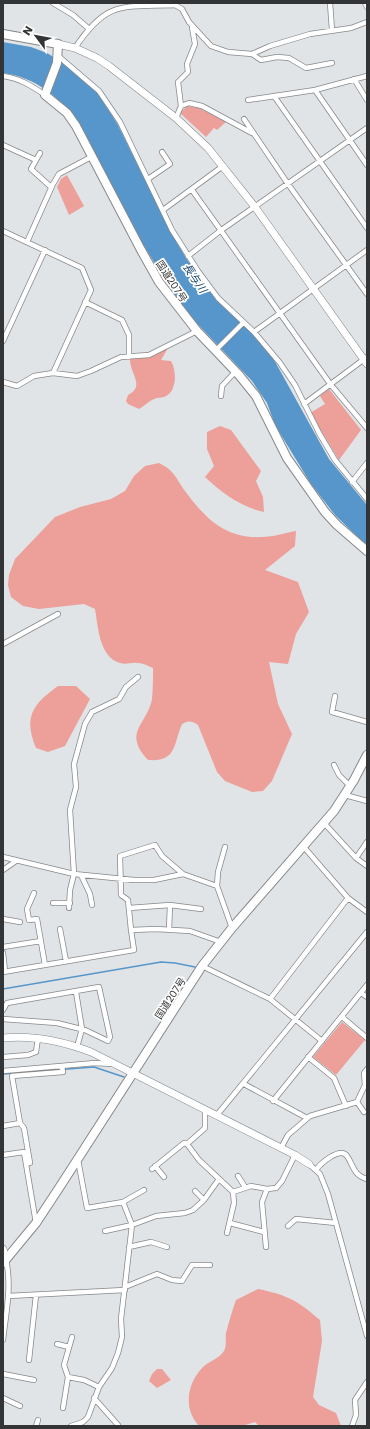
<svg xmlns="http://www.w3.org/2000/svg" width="370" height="1429" viewBox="0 0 370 1429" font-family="Poppins,'Noto Sans JP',sans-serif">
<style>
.green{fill:#ed9f99}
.water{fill:#5696cb}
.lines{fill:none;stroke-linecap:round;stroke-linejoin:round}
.stream{stroke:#5696cb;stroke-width:1.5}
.street-casing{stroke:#86888b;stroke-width:6}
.secondary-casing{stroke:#86888b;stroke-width:8}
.highway-casing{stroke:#86888b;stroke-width:10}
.street{stroke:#fff;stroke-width:4.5}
.secondary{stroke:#fff;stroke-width:7}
.highway{stroke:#fff;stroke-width:8}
.labels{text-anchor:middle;stroke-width:3.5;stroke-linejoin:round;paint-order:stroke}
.street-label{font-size:10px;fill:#333435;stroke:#fff}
.water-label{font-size:11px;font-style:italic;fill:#154569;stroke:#fff}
</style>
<rect width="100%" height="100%" fill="#e1e4e7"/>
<path class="green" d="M187,106L199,108L226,122L217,130L214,128L206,137L180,113Z
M67,175L84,206L69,215L57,187L61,179Z
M168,348L161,360L171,361C177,371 177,393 164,397C161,398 158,397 154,399C149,401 144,406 139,409L128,404L126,401L128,395C146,386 129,372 130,359L151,357Z
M329,389L361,430L339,460L310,413L325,404L320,396Z
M220,426L231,430L261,471L256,481L263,497L264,512C241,507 222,493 205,477L214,466L207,449V432Z
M159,463C175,471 175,477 185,491C205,518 225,539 262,537C273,537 285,533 296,531L295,546L265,570L298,582L309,612L296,634L288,664L269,662L278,704L292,734L272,781L263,791L252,792L225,781L217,772L198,725C192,721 189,720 182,724C173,745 177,762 148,760C122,732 147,725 152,699C153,689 153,678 153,668C148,666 143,663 138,663C132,662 126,665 120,663C99,657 98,626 95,609L84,604L39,609L23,606L11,597L8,585L9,575L15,559L55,517L80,507L111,499L125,491L134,476L145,466Z
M58,686H76L90,699L65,746L48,752L36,748C23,717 33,704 58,686Z
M342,1022L365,1040L336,1075L313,1057Z
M258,1289C287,1295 297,1300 320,1320L322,1341L313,1397L319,1405L336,1413L341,1426H259L255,1422L242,1426H199C183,1409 187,1384 202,1368C208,1361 218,1360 224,1351C227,1346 225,1338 226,1333C229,1322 232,1311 236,1300Z
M157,1369H162L171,1380L157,1388L149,1381L152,1374Z"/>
<path class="water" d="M3,42L31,47L47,53L63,63L98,93L118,125L172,234L186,258L209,291L254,335L273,358L329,459L367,505V546L335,515L311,484L275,425L267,403L252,381L186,312L172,291L139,238L80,125C62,99 36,77 3,73Z"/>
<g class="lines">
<path class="stream" d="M3,989L161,962L175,963L195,967
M3,1074L94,1067L124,1077"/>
<defs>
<path id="street" d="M53,3L73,15L88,28
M330,3L332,30
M365,3L367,7
M75,48C107,0 122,7 175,5L182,9L189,22L211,46L228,52L252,54L270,46L310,34L351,28L367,22
M252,54L261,60L277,57L289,58L306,68L332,63
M57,55L99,91L120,122L172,230L198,271L218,298L254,332L280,363L295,385L319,433L335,460L367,499
M3,76C19,78 32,86 45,95
M354,79L367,100
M315,90L367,165
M274,96L367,228
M248,100L315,90L367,76
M181,106L178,82L188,72L187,64L195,44L192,27
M176,118L181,106L189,103L202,106L252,133
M244,119L288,184L367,294
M3,145L36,160
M40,153L31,169L51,187
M148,179L170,164L162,152
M192,190L331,385L367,428
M163,210L223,166
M3,231L82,268L91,290L53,373
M27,242L53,184L59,174L93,156
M188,256L220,231L367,128
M85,302L122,320L129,335V357
M254,332L367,250
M3,341L45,250
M216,350L243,323
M3,382L17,386L34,376L53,373L77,376L91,371L121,357L149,355L197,331
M221,396L222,386L236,371
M304,404L367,357
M352,482L367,463
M3,644L58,614
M335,696L332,712L367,722
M334,765L339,775L350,786
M345,795L367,801
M324,823L356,858L367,866
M303,846L348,898L367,912
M3,857L74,874L134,880H154L183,874L217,886L232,928
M356,858L367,842
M3,870L16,861
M81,875L90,894L92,905
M217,886L218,872L225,847
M34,893L27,909L29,920L37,919L45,965
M53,903H70
M170,905L201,909
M69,908L70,890L74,874L70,810L76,787L74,764L85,724L92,712L119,699L126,687L138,677
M129,908L170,905L169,930
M3,919L20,922
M60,929L66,961
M131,930L128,900L121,895L120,856L155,845L162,856L183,874
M3,947L41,941
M3,953L5,971
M202,966L270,999L322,1041
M3,972L134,950L131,930L156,929L190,931L221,942
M76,992L82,1029L77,1047
M361,993L367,997
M270,999L348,898
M3,1010L7,1003L99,987L110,1037L108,1041L85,1030L57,1023L3,1019
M342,1017L367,1038
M3,1057L28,1055L36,1052L38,1038
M308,1057L334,1078L346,1106
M3,1071L95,1063L112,1064
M244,1084L307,1118
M273,1101L367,985
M357,1102L364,1112
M205,1110V1128L187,1144L199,1160L233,1192L251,1186L267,1189L276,1188L282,1181L295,1155
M217,1115L367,932
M20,1123L24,1128L30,1163
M3,1126L20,1123L12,1076L63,1072L62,1067
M281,1148L288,1135L310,1116L357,1102L365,1085L364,1073L367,1069
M3,1155L24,1152L36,1223
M78,1160L87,1208L123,1202L144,1190
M309,1164L320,1174L328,1194L367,1336
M155,1166L164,1177
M152,1169L184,1143L187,1144
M316,1170C320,1164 340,1146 347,1156C354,1166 353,1175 367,1179
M238,1176L245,1187
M195,1191L204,1200
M230,1223L264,1232
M288,1226L296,1219L336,1223
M105,1231L132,1225L123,1202
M227,1233L234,1203L233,1192
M129,1247L151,1242L167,1247
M266,1247L262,1202L267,1189
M125,1287L157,1274L172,1280L182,1281L192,1265H210
M8,1296L125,1290
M72,1337L64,1365L68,1377L84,1380L99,1387
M3,1340C6,1313 12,1286 6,1260
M57,1344L69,1347
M29,1360L36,1295
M3,1374L34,1380
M3,1398L20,1406
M94,1398L118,1425
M63,1408L68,1377
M36,1426L38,1420
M71,1426L83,1422L88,1417L99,1387L112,1368L118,1353L122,1337L121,1319L132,1225L156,1216L185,1213L193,1210L204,1200L219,1179
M352,1426L356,1415L355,1400L367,1382"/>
<path id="secondary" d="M58,44L75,48L97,58L109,66L176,118L208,148L255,207L367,364
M3,1038C34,1035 62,1041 91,1052L295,1155L309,1164
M3,1249L6,1260"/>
<path id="highway" d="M3,34L58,44L57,63L45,95L67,113L76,126L141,250L159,282L197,331L239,375L256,396L287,458L325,512L337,525L367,551
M3,1263L36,1223L61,1185L202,966L232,928L334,811L354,780L367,755"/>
</defs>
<use href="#street" class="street-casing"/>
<use href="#secondary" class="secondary-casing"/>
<use href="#highway" class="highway-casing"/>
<use href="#street" class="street"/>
<use href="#secondary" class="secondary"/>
<use href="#highway" class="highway"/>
</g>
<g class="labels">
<g class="street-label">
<text transform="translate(172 281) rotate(57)" y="4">国道207号</text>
<text transform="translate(170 998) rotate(-57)" y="4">国道207号</text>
</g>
<g class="water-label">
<text transform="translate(195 278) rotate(56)" y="4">長与川</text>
</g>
</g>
<rect width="370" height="1429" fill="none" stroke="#333435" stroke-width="8"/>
<g transform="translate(36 36) rotate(302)" stroke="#ffffff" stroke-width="3" paint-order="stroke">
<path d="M0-3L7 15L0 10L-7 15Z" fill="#333435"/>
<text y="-6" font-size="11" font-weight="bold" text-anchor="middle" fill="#333435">N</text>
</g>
</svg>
